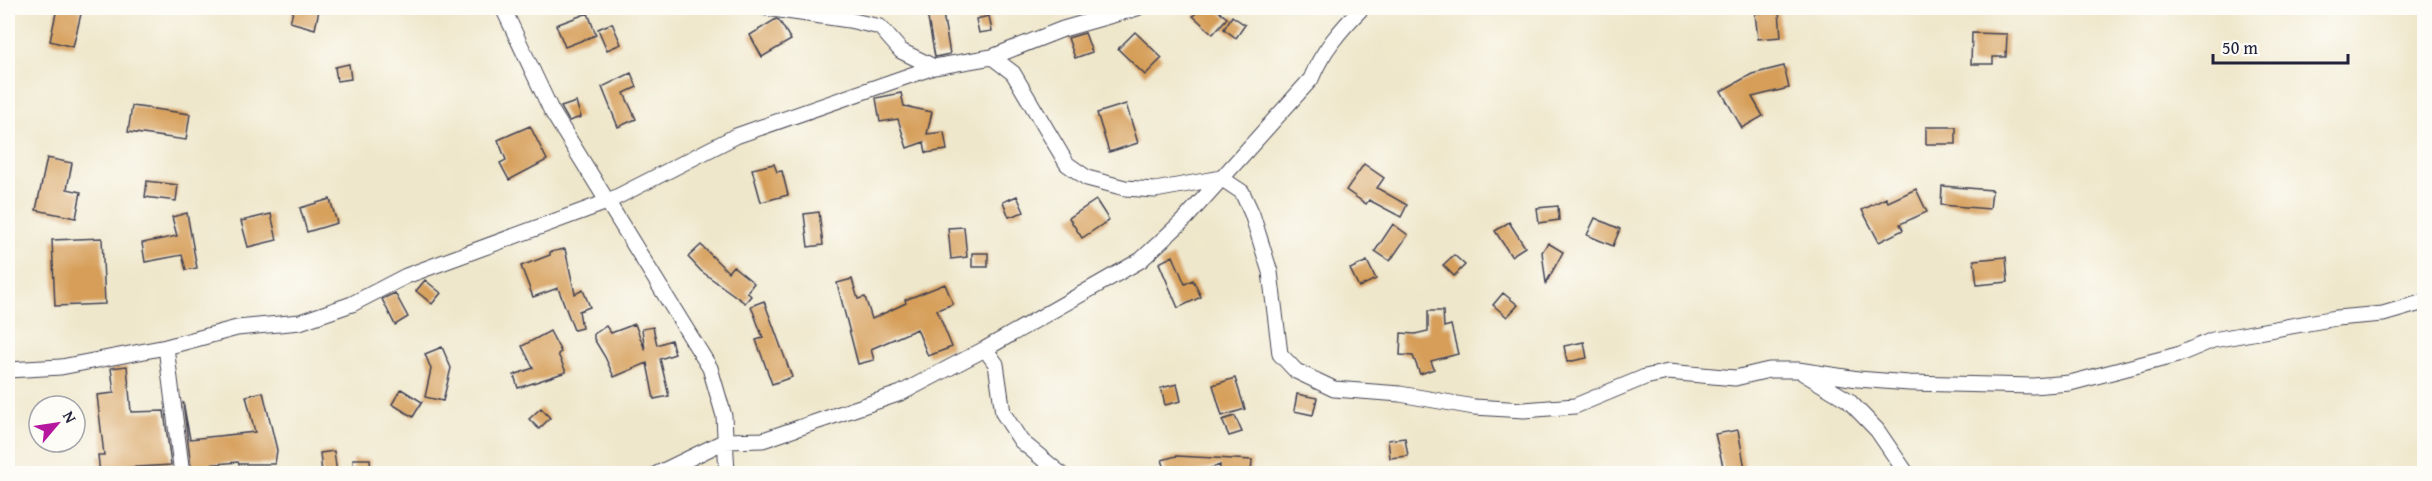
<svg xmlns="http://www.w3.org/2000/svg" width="2432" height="481" viewBox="0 0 2432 481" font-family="'Gentium Book Plus',serif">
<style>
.building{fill:#d69e59}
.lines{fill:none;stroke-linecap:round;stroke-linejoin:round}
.street-casing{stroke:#414051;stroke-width:17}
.street{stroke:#fff;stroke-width:15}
</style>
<rect width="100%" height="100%" fill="#fdfcf7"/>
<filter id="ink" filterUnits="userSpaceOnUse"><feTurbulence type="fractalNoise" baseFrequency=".0167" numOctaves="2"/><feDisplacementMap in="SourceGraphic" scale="12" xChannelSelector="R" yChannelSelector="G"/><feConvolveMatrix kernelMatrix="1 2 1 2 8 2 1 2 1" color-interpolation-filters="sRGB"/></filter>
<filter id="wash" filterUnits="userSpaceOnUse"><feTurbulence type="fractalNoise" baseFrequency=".008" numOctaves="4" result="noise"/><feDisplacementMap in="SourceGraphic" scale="24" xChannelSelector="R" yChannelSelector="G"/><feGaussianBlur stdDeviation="1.35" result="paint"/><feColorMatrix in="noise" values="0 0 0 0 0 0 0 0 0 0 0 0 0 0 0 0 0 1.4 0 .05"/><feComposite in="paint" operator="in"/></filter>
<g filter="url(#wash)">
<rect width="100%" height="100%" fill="#efe7cb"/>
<g id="blocks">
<path class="building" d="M57,8L82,10L73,47L50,41Z
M294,8H309L319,10L315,29L290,22Z
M926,8H942L950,54L935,57Z
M1201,8H1215L1227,18L1213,34L1193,16Z
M1779,11L1781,37L1758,39L1755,13Z
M588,13L596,35L565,47L556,25Z
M989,16L992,31L979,33L976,19Z
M1232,16L1245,25L1236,38L1224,29Z
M776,19L779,20L791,40L762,57L750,35Z
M612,23L621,44L607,50L598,29Z
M1135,32L1162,58L1145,75L1118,49Z
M1085,33L1092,52L1075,58L1068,38Z
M1972,33L2007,34L2006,57H1993V64H1971Z
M349,64L351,79L337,81L335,67Z
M1784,66L1789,88L1752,97L1763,116L1742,128L1721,91L1752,74Z
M631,73L637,87L624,93L636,119L618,127L602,87Z
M901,93L904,106L932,112L927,134L944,132L947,150L926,153L924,142L907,148L898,119L880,122L876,98Z
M576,102L581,117L569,121L561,107Z
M1126,104L1138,143L1109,152L1097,113Z
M132,106L190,114L186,140L128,132Z
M530,126L547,160L509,180L500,163L506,160L498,140Z
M1926,127H1956V144H1926Z
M47,158L72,163L67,189L81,192L76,218L36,210Z
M774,164L777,172L782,171L788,195L761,202L752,169Z
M1364,164L1384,178L1377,188L1407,205L1401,217L1369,200L1366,204L1346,190Z
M147,181L178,185L176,201L145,197Z
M1942,186L1992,190L1990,209L1941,205Z
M1916,189L1927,212L1900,224L1903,230L1879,242L1862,210L1886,198L1888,202Z
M1017,196L1024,212L1009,217L1003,202Z
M330,199L337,223L307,232L300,208Z
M1096,200L1109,220L1082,238L1069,218Z
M1558,206L1559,220L1539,223L1537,208Z
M819,212L823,245L808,247L804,214Z
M187,213L197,268L186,270L182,255L145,262L142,243L177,236L172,217Z
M271,214L277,240L248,247L241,221Z
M1595,218L1620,229L1613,246L1587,235Z
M1509,222L1525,247L1511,256L1495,231Z
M1393,224L1408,235L1390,261L1375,251Z
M964,227L967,257L951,259L948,228Z
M102,238L105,304L55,306L52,240Z
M1548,243L1563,252L1546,283L1542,252Z
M701,245L728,272L733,266L754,283L747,292L751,296L745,303L701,271L688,257Z
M565,249L575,294L583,290L590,307L579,311L582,328L574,330L558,288L533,297L521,266L550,255V252Z
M972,253H988V267H972Z
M1454,255L1465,265L1454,276L1443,265Z
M1173,256L1185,284L1193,280L1201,297L1178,308L1159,263Z
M2006,257L2008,282L1977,285L1974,260Z
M1367,261L1376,279L1359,287L1350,269Z
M852,279L858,299L865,297L872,319L906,303L905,300L945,284L953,304L937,310L952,347L928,356L917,329L871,349L874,360L858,364L837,283Z
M425,280L441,293L432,304L416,291Z
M395,293L408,317L395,325L382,299Z
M1503,293L1518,305L1507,317L1493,305Z
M764,301L792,377L772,384L756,340L763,338L751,306Z
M1428,311H1443L1444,327L1451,325L1458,354L1431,361L1434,369L1420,374L1413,356L1400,355L1401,333L1415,334L1428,331Z
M635,324L645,350L642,329L653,327L657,345L671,340L675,354L660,359L669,396L654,399L647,363L614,377L605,357L594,339V334L606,326L611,333Z
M550,331L561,352L558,354L566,372L518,388L514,375L533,368L522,346Z
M1584,342L1587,358L1567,362L1564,346Z
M442,347L451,368L443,401L425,397L431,369L425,354Z
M127,366L131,412L164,411L171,465L122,468V474H100L98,455H104L97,395L114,393L111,368Z
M1235,378L1245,409L1222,416L1213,385Z
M1177,384L1181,401L1165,405L1161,388Z
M401,389L422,402L413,417L392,404Z
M263,392L277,450L275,464H239L238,462L206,465L207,474H192L183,402L190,439L255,432L246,396Z
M1297,394L1317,398L1313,415L1294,411Z
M541,408L550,418L539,429L529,419Z
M1235,416L1242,432L1229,436L1222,420Z
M1738,430L1746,474H1725L1715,434Z
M1405,438L1408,456L1390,458L1388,440Z
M334,451L337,474H322L320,453Z
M1176,456L1252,460L1251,474H1220V465L1193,474H1167L1162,460Z
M353,459H370L371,474H354Z"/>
</g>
</g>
<g filter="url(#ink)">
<use href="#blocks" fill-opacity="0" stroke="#414051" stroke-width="1.5"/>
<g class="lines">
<defs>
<path id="street" d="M503,8L551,110L710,368L724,416L727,474
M766,8L849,20L880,27L901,51L934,67
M992,57L1013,73L1067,164L1087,178L1125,188L1155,190L1221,178L1242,192L1252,214L1270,272L1280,354L1296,371L1334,389L1400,394L1474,407L1524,410L1575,406L1645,377L1668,372L1735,378L1769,370H1798L1858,379L1909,383L2033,386L2070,383L2177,355L2213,340L2336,318L2383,314L2424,302
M166,347L182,474
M985,349L996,364L1003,413L1021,441L1061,474
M8,370L61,367L166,347L237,328L300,322L352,304L406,276L607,202L736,136L934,67L992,57L1063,29L1137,8
M1803,373L1848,400L1877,430L1907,474
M657,474L725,441L763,440L901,393L985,349L1141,260L1186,218L1311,79C1322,51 1341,29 1362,8"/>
</defs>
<use href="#street" class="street-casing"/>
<use href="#street" class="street"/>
</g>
</g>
<rect width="2432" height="481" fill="none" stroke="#fdfcf7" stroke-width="30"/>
<g transform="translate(57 424) rotate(61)"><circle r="28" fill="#fdfcf7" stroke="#a5a5ac" stroke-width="1.5"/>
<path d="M0-4.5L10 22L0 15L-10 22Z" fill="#b5179e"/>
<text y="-9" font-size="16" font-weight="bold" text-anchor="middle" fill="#22223b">N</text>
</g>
<path d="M2213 54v9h135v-9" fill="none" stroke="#22223b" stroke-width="3"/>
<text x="2222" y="54" font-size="18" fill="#22223b" stroke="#fdfcf7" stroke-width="4.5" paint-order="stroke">50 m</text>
</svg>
